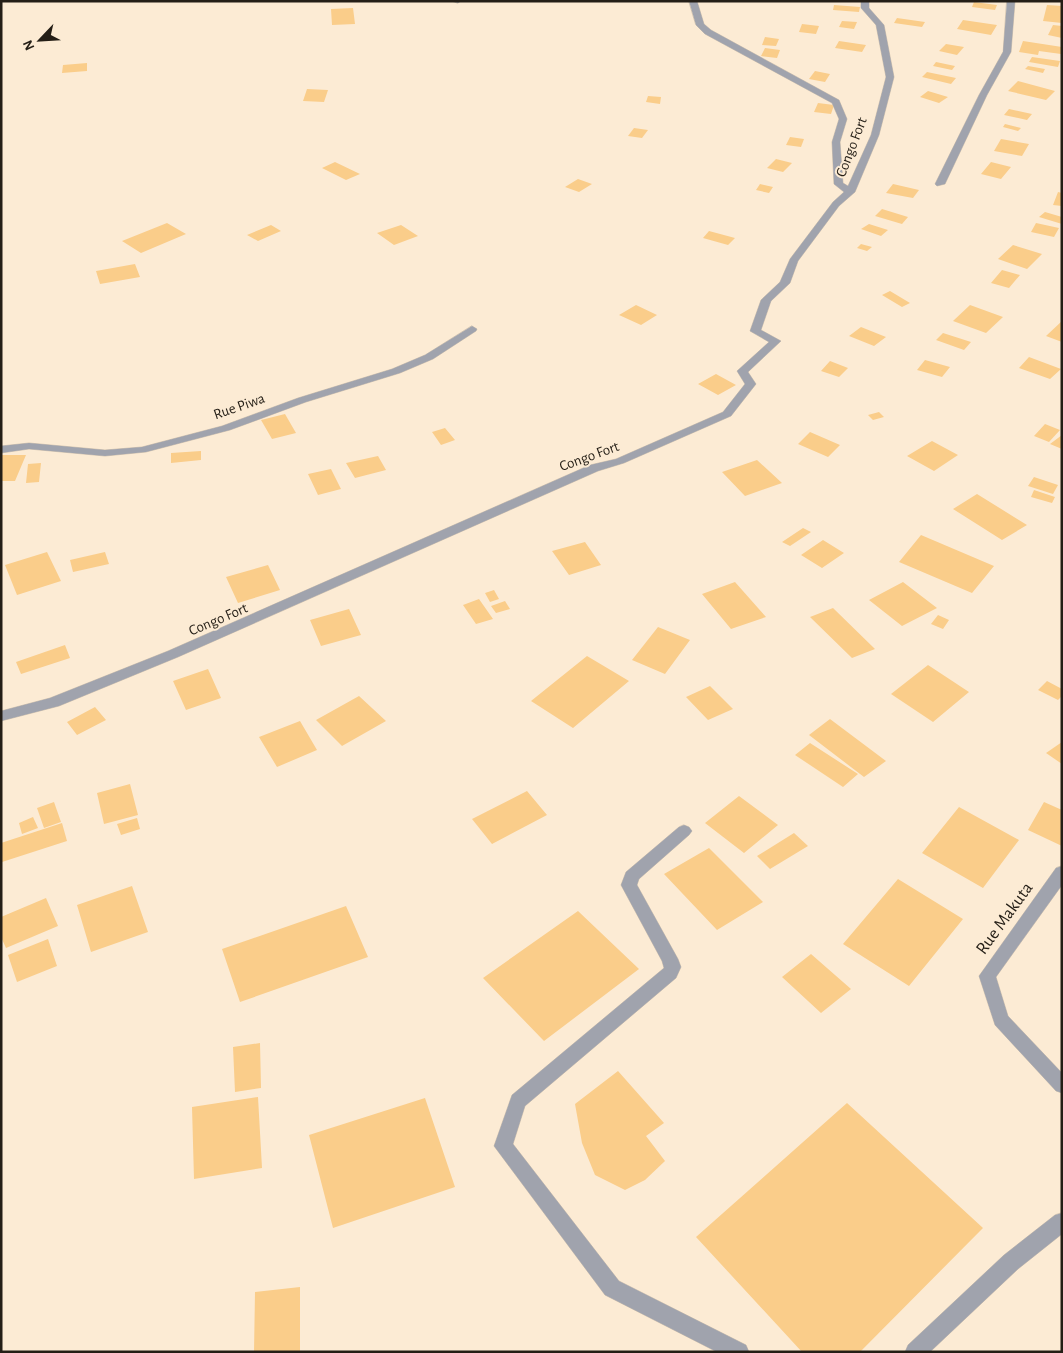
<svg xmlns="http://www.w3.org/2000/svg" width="1063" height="1353" viewBox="0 0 1063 1353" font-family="'Alegreya Sans',sans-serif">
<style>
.building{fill:#facd8a}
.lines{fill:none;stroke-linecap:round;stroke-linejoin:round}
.service-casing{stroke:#d5c6b2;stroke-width:1}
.minor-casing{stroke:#d5c6b2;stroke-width:1}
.service{fill:#a0a3ad;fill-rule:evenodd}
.minor{fill:#a0a3ad;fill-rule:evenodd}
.labels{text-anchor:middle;stroke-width:4;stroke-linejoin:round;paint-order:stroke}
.street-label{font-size:15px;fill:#241e16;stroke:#fcebd4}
.near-street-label{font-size:18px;fill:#241e16;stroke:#fcebd4}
</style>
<rect width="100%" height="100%" fill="#fcebd4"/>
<path class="building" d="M974,2L997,5L995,10L972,7Z
M834,5L860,7L859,12L833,10Z
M1047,5L1062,6V23L1043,21Z
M353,8L355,24L332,25L331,9Z
M897,18L925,22L922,27L894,23Z
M963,20L997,25L991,35L957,29Z
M842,21L857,22L854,29L839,27Z
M802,24L819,26L816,34L799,32Z
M1053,25L1062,26V38L1048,35Z
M765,37L779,39L776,46L762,45Z
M839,41L866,45L862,52L835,48Z
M1023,41L1062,47L1061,54L1039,51L1038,55L1019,52Z
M946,44L964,47L957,55L939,51Z
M765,48L780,50L777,58L761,56Z
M1032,57L1060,61L1058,67L1029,62Z
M936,62L955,66L952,70L933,66Z
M87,63V71L62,73L63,65Z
M1028,66L1045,69L1043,73L1025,69Z
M815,71L830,74L825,82L809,79Z
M927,72L956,78L951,84L922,77Z
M1018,81L1055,91L1046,100L1008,91Z
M307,89L328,90L324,102L303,101Z
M928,91L948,97L939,103L920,97Z
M648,96L661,97L660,104L646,102Z
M818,103L834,105L831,114L814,112Z
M1009,109L1032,114L1027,120L1004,115Z
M1005,124L1021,128L1018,131L1003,127Z
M634,128L648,130L642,138L628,136Z
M790,137L804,139L801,147L786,145Z
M1001,139L1029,144L1022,156L994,151Z
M776,159L792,163L783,172L767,168Z
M335,162L360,174L346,180L322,168Z
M991,162L1011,167L1001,179L981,174Z
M578,179L592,184L579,192L565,187Z
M760,184L773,187L769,193L756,190Z
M893,184L919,190L913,198L886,193Z
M1058,192L1062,193V206L1053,205Z
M882,209L908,217L902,224L875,216Z
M1045,212L1062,217V224L1039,217Z
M167,223L186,234L141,253L122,241Z
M1036,223L1059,228L1054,237L1031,232Z
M869,224L888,230L881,236L861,229Z
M271,225L281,231L258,241L247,235Z
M401,225L418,236L394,245L377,233Z
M709,231L735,238L728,245L703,238Z
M861,244L872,247L867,251L857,248Z
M1013,245L1042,254L1027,269L998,259Z
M135,264L140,277L100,284L96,271Z
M1002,270L1020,275L1009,288L991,283Z
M890,291L910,303L902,307L882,295Z
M636,305L657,315L641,325L619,315Z
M970,305L1003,317L986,333L953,321Z
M1062,321V342L1046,336Z
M861,327L886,337L874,346L849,336Z
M943,333L971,342L964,350L936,340Z
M1029,357L1061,369L1050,379L1019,368Z
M925,360L950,367L942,377L917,370Z
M830,361L848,368L839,377L821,371Z
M716,374L736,385L718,395L698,384Z
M879,412L884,417L873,420L868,415Z
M285,414L296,433L272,439L261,420Z
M1045,424L1060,430L1049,442L1034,436Z
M445,428L455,440L441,445L432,432Z
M810,432L840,445L828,457L798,444Z
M1062,435V449L1050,444Z
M932,441L958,455L934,471L907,456Z
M201,451V460L171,463V453Z
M2,455H26L15,481H1Z
M378,456L386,470L355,478L346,463Z
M757,460L782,483L745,496L722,472Z
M41,463L39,482L26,483L28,464Z
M331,469L341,489L318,495L308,474Z
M1034,477L1058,485L1053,494L1028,486Z
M1034,490L1055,497L1052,503L1031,497Z
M977,494L1027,525L1002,540L953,509Z
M803,528L811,532L790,546L782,542Z
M921,535L994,566L972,593L899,562Z
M823,540L844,553L822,568L801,555Z
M585,542L601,565L569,575L552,551Z
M47,552L61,581L17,595L5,565Z
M105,552L109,564L73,572L70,560Z
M268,565L280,590L238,603L226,577Z
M735,582L766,617L731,629L702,594Z
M903,582L937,608L902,626L869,600Z
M494,590L499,599L490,602L485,593Z
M479,599L493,619L476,624L463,605Z
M505,601L510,609L496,613L491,606Z
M833,608L875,649L852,658L810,617Z
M349,609L361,635L321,646L310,620Z
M938,615L949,620L943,629L931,624Z
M658,627L690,640L665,674L632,660Z
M65,645L70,658L21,674L16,662Z
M587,656L629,681L573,728L531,701Z
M928,665L969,692L933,722L891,694Z
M208,669L221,698L186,710L173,681Z
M1047,681L1062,689V696L1058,700L1038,690Z
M710,686L733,709L708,720L686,697Z
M359,696L386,721L342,746L316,720Z
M95,707L106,720L77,735L67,722Z
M830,719L886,761L864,777L809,735Z
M300,721L317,750L277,767L259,737Z
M1062,742V764L1046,753Z
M810,743L858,774L843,787L795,755Z
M130,784L138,815L104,824L97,793Z
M527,791L547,815L492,844L472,819Z
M739,796L778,825L744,853L705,823Z
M54,802L61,822L44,828L37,808Z
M1044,802L1062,810V846L1028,830Z
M959,807L1019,840L983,888L922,853Z
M33,817L38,828L22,834L19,823Z
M137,818L140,829L121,835L117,824Z
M62,823L67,841L2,862L1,843Z
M794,833L808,846L770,869L757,856Z
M709,848L763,902L717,930L664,874Z
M898,879L963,919L909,986L843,944Z
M132,886L148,932L91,952L77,905Z
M46,898L58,926L6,948L1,937V917Z
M346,906L368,957L240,1002L222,949Z
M578,911L639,969L544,1041L483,978Z
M48,939L57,966L17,982L8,955Z
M811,954L851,989L821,1013L782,977Z
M260,1043L261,1088L235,1092L233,1047Z
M618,1071L664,1123L646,1136L665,1161L645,1180L625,1190L595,1175L582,1143L575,1104Z
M258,1097L262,1168L194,1179L192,1107Z
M425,1098L455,1187L333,1228L309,1135Z
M847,1103L983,1228L860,1352H802L696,1237Z
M300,1287V1352H254L255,1292Z"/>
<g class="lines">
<defs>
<path id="service" d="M452,1H461L458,3Z
M684,825L689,827L692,831L689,835L639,879L637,885L678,959L681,967L676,978L525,1106L513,1144L619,1281L746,1345L749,1352H717L605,1295L494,1146L512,1095L664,968L662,961L621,885L626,872L679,827Z"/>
<path id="minor" d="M689,1H697L704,24L711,30L839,100L847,119L840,142L843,183L848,186L871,135L886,77L876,25L861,8V1H869V8L884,25L894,77L879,135L855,192L839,206L798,261L790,283L771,301L761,330L781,341L748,372L756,384L731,416L624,463L598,471L178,657L59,706L1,721V711L50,698L168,651L590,465L616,459L723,412L745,384L737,371L769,342L750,331L761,300L780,282L790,259L833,202L844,192L834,184L832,142L839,119L832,103L705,34L696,25Z
M1007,1H1015L1011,52L987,95L945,184L937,186L935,184L979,95L1003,52Z
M472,326L477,329L476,331L433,359L400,373L306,402L230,430L146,452L105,456L29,449L1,453V446L29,443L105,450L142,447L222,426L298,398L392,369L425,355Z
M1062,866V885L996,977L1008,1016L1062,1073V1093L1056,1091L995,1025L979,976L1056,868Z
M1062,1213V1234L1018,1269L930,1352H905L908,1345L1004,1255L1055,1215Z"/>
</defs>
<use href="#service" class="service-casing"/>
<use href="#minor" class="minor-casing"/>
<use href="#service" class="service"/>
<use href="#minor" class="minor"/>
</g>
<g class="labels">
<g class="street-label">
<text transform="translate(851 147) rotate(-69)" y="5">Congo Fort</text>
<text transform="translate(239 406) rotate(-19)" y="5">Rue Piwa</text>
<text transform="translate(589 456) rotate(-20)" y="5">Congo Fort</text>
<text transform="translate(218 619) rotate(-23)" y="5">Congo Fort</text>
</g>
<g class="near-street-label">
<text transform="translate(1004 918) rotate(-54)" y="6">Rue Makuta</text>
</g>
</g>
<rect width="1063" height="1353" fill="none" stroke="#241e16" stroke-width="5"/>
<g transform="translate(40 40) rotate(245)" stroke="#fcebd4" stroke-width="4" paint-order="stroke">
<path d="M0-4L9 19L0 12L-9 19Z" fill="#241e16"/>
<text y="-8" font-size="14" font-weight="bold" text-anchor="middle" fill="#241e16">N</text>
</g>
</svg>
